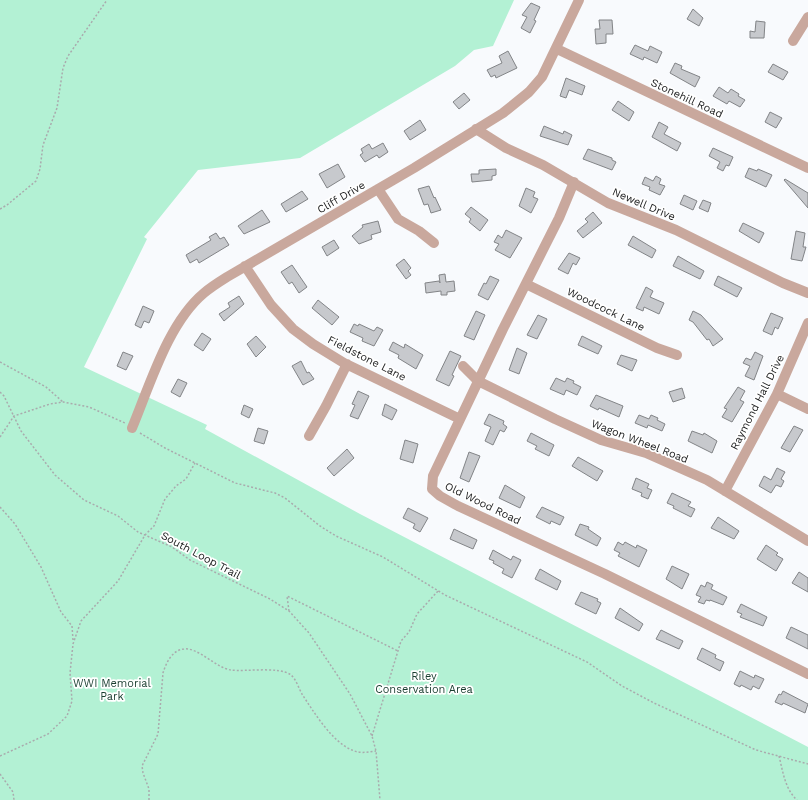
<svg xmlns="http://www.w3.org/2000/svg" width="808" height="800" viewBox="0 0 808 800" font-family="'Work Sans',sans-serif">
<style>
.green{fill:#b3f1d4}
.building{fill:#c7c9cd;stroke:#828487}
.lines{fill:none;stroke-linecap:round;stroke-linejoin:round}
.path{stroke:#a9abad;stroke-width:1.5;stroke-dasharray:2 2;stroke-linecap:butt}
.minor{stroke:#c9a89d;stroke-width:10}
.labels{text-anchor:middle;stroke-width:3.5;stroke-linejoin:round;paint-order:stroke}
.street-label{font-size:11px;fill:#1b1c1d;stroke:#fff}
.park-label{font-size:11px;fill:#193d2f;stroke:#fff}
</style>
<rect width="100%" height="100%" fill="#f8fafd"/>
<path class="green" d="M0,0H514L493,46L474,50L455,66L300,158L198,170L144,237L147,239L84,367L207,425L205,429L360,514L808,747V800H0Z"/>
<path class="building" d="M531,3L540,7L534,20L536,21L530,33L521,28L527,17L522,15Z
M693,9L703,18L699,26L687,19Z
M599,20H612L613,34H606V43L596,44L595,29H600Z
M756,21L765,22L764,38H750V31L755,32Z
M635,45L648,51L650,46L662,52L657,63L644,57L643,60L630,54Z
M508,51L517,68L496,78L495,75L491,77L487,70L502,63L499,56Z
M675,63L682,66L681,69L700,77L695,87L670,73Z
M773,64L788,72L783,80L768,72Z
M566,78L585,86L582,95L569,90L566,98L560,96Z
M719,87L728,93L731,89L739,94L738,96L745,100L740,107L729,101L727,104L713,96Z
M464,93L470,100L459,109L453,102Z
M618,101L634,112L629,121L612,110Z
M770,112L782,118L776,128L765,122Z
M420,120L426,130L410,140L404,131Z
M659,122L668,127L664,134L681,143L677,151L652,137Z
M544,126L563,134L564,131L572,135L568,145L540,136Z
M383,143L388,152L379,158L377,155L365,162L360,155L363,153L361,149L369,144L372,149Z
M713,148L733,157L729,166L726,165L723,171L717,168L720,162L709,156Z
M588,149L612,158V160L616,162L612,170L583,159Z
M338,164L345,177L327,188L319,174Z
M749,168L757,171L758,169L772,175L766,187L745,177Z
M496,169V175L492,176V180L472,182L471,174H479V170Z
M656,176L661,179L659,184L665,186L660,195L649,190L650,187L642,184L645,177L653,181Z
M785,179L808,193V208L784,180Z
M429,186L434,198L435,197L441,210L431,213L428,204L424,205L418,189Z
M526,188L535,192L533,197L538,199L531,213L519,206Z
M302,191L308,199L286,212L281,204Z
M684,195L697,201L693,210L680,204Z
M703,200L711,203L708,212L699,208Z
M471,207L488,220L480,231L469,222L471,219L465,214Z
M262,210L270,222L244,234L238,226Z
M593,212L602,223L583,238L577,231L588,222L585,219Z
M378,221L381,232L371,235L372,239L359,244L352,236L363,227L362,225Z
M743,223L764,233L759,243L739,231Z
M506,230L522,238L510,258L495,250L499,244L494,242L498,235L502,238Z
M796,231L805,233L803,247H806L802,261L791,259Z
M216,233L220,239L224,237L229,245L199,263L197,259L190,263L186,255L211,240L209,237Z
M633,236L656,250L652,258L628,245Z
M334,240L339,248L327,256L322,247Z
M569,253L580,258L576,265L573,263L568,274L558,269Z
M678,256L704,271L700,279L673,266Z
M404,259L411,268L408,271L411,275L406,279L396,265Z
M292,265L307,287L299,293L292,282L289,284L281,272Z
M445,274L446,282L454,281L455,291L447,292V295H441V291L426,293L425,283L439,281L440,283L439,275Z
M490,276L499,280L488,300L478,295L484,283L486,284Z
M718,276L742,288L737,297L714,285Z
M646,287L653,291L650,297L664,303L659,314L644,307L643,311L636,308Z
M239,296L244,304L224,321L219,314L230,307L228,303Z
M318,300L339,317L332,325L312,308Z
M143,306L154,311L149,323L144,321L141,328L135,325Z
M476,311L485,315L474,340L464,336Z
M693,311L701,315L723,339L713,346L709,339L707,340L693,322L689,320Z
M771,313L783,318L778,329L775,327L772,335L763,331Z
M538,315L547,319L537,339L527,335Z
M354,324L358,326L359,324L374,331L377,327L383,330L374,346L362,341L363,338L350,332Z
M202,333L211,339L203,351L194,345Z
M256,336L266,347L256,357L247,344Z
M582,336L602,346L598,354L578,345Z
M393,342L404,348L405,344L423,355L416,369L398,358L399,355L389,350Z
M517,348L527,353L519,374L509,370Z
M450,351L461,356L452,375L454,376L449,386L436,380Z
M123,352L133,356L126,370L117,366Z
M755,352L763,356L754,380L745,376L750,366L743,363L746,358L751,360Z
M621,355L637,360L632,371L617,364Z
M301,361L307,373L309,372L314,379L303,385L292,366Z
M556,378L565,382L567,378L574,381L573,383L581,387L577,395L566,390L564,395L550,389Z
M178,379L187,383L180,397L171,392Z
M738,387L745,391L740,400L744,402L732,422L722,417L727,409L724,408Z
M682,388L685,398L673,402L669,392Z
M358,391L369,396L358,419L350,416L355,405L352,404Z
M596,395L623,406L619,417L599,408L598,410L590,406Z
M385,404L397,410L392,420L382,415Z
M244,405L253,409L249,418L241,414Z
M489,414L504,421L503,424L507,427L504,432L500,430L493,445L485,441L491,427L484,424Z
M639,415L649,419L651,415L658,418L657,420L665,424L662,431L648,425L647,428L635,423Z
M794,426L803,430L790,452L781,448Z
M258,428L268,431L264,444L254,441Z
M692,431L703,435L704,433L717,441L712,453L688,441Z
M531,433L554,445L549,456L535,449L537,446L527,441Z
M405,440L418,444L413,463L400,459Z
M347,449L354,458L334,476L327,468Z
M469,452L480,456L469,482L460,478Z
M578,457L603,471L597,481L572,466Z
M777,468L785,472L781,479L784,481L781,487L776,485L771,493L759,486L764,476L771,480Z
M636,478L649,484L647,488L652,490L648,499L641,496L642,493L632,489Z
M505,485L525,497L520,508L499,498Z
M672,493L691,502L688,506L695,509L691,517L673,508L674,506L667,503Z
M542,507L564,517L560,525L551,521L550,524L536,517Z
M408,508L428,518L420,532L413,528L415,524L403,518Z
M718,517L739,531L734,539L711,528Z
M580,524L589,527L588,529L601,538L597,546L575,535Z
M454,529L477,540L473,549L450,539Z
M618,542L623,545L625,542L636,548L637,545L647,550L639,567L618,556L620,553L614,550Z
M766,545L778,553L776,555L783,559L776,571L757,559Z
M493,550L511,560L513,556L521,560L512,578L502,573L504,569L493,563L494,561L489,559Z
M672,566L689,574L682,589L666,579Z
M540,569L561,581L557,590L535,579Z
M799,572L808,578V592L792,583Z
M707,582L713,585L711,589L727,597L723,605L710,600V601L706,600L704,604L698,602L701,597L696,595L701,585L705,587Z
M581,592L598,599L597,601L601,603L596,614L575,604Z
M741,604L767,617L763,626L740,617L742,614L737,612Z
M620,608L643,624L639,631L615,618Z
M791,627L808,635V649L786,638Z
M661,630L683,641L679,649L656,639Z
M702,648L716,655L715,658L724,662L720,671L697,659Z
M740,671L754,678L755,675L764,679L759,689L753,686L751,690L741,685L740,687L734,684Z
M783,691L808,704L805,713L783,703L782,705L775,702L779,694L781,695Z"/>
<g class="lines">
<path class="path" d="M0,209L7,205L36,181L40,169L43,145L57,108L63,68L68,56L107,0
M0,362L46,387L63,402
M0,392L4,396L21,431L55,475L84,500L118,516L138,532L172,547L190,560L270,599L289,611L309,633L350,694L372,736L376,751L380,800
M140,433L165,448L235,483L275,493L285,498L320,526L336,536L383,557L445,595L587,662L622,686L654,703L756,750L808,764
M0,437L14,416L50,404L63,402L89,407L125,423
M0,507L15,524L41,567L61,612L72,626L73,640
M289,611L287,596L398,651
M372,736L401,641L409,632L417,614L438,591
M0,756L48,734L67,716L72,701L70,673L73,644L81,621L118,581L145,535L154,526L165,499L176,486L186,479L195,463
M779,756C783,772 785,789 797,800
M0,774L13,792L14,800
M149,800V789L143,773L142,766L158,734L163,673C166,663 172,650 184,649C198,647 216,668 231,670C246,672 279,666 291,675C296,679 299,689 302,694C313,711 332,742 352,750C360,754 368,752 376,751"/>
<path class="minor" d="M793,41L808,17
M557,49L808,168
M476,129L506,148L543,165L608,203L676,230L783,283L808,293
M574,182L559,218L503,329L433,476L432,489L440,496L458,506L605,574L808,674
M378,189L398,219L419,231L434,243
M245,266L271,305L293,329L313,344L344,363L460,419
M526,284L657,348L677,355
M463,366L478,381L555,419L601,440L646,453L707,480L808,541
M777,394L808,409
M132,428C150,385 168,323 204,293C211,287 219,282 227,277L414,168L503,113L529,92L542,77L579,0
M309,436L326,406L347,364
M725,491L777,394L808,323"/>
</g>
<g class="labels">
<g class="street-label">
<text transform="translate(687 98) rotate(25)" y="4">Stonehill Road</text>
<text transform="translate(341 197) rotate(-30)" y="4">Cliff Drive</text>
<text transform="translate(644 204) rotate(23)" y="4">Newell Drive</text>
<text transform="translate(606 309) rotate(26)" y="4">Woodcock Lane</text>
<text transform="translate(367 358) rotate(27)" y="4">Fieldstone Lane</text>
<text transform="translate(757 402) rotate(-63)" y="4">Raymond Hall Drive</text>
<text transform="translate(640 441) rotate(21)" y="4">Wagon Wheel Road</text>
<text transform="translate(483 503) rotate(26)" y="4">Old Wood Road</text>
<text transform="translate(201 555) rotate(28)" y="4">South Loop Trail</text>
</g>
<g class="park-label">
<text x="424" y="680">Riley<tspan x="424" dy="13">Conservation Area</tspan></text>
<text x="112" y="687">WWI Memorial<tspan x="112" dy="13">Park</tspan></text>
</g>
</g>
</svg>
